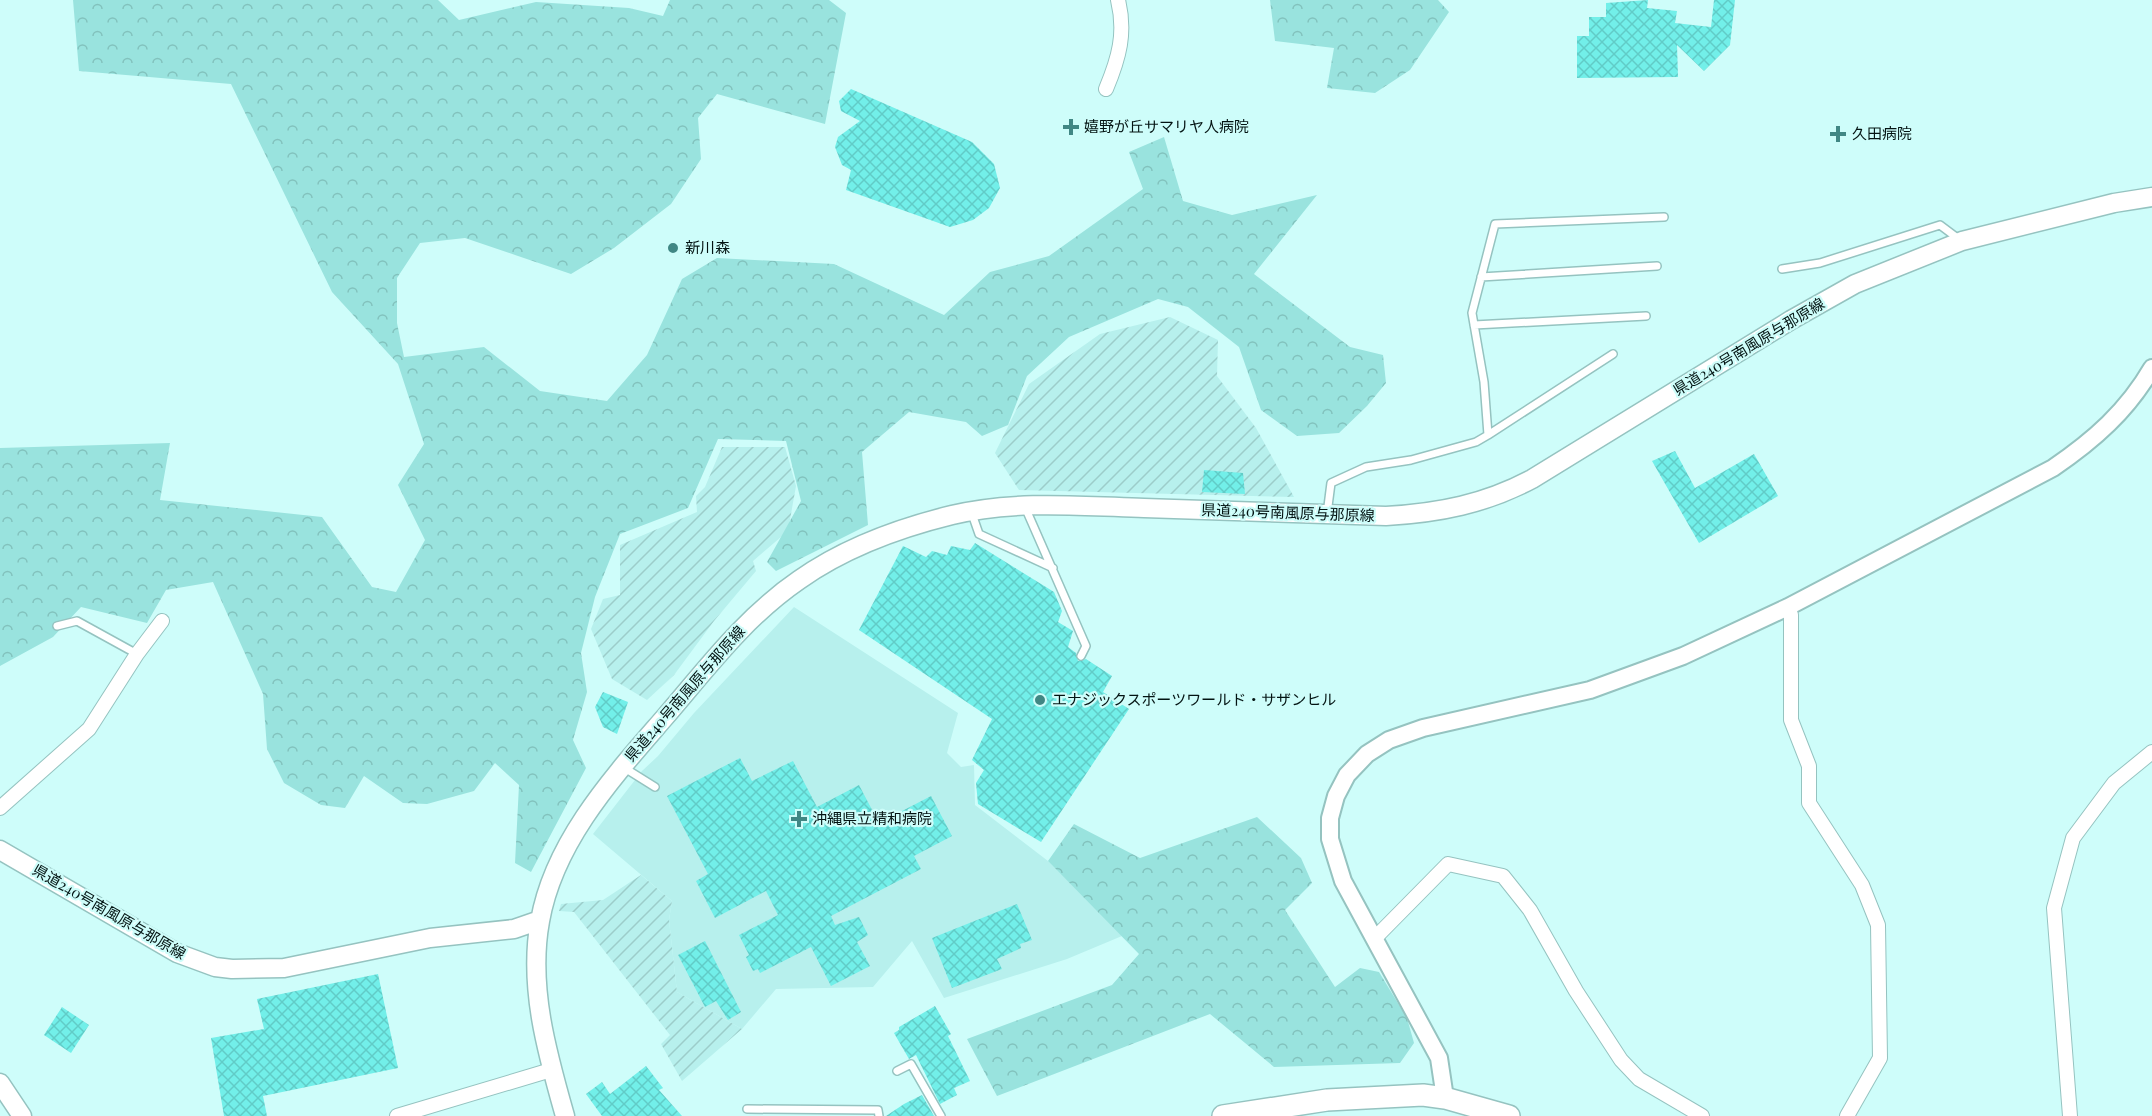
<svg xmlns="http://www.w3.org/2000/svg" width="2152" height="1116" viewBox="0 0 2152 1116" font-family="'Playfair Display','Noto Sans JP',serif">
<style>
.built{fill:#b7f0ed}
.industrial{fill:url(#industrial-furrows)}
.forest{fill:url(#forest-crowns)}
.building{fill:url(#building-cross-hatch)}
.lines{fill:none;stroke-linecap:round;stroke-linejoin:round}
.service-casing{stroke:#95c3c0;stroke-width:10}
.minor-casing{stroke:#95c3c0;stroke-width:16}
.tertiary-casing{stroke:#95c3c0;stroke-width:20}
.secondary-casing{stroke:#95c3c0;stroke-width:21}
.trunk-casing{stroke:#95c3c0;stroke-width:24}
.service{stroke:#fff;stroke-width:7}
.minor{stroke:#fff;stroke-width:14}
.tertiary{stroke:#fff;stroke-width:16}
.secondary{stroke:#fff;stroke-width:18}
.trunk{stroke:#fff;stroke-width:21}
.poi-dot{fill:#408784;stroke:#cefdfa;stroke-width:2}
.labels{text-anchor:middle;stroke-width:4.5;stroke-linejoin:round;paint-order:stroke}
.poi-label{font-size:15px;fill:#031312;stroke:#cefdfa;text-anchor:start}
.street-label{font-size:15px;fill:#031312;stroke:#cefdfa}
</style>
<defs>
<pattern id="industrial-furrows" width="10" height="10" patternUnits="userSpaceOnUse" patternTransform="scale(1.5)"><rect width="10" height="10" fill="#b7f0ed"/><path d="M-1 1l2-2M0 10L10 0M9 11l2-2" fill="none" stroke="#9ccdca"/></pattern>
<pattern id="forest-crowns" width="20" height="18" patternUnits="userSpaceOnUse" patternTransform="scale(1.5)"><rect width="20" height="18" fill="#99e3de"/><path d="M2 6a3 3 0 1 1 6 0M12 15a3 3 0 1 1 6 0" fill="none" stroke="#82c2bd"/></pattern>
<pattern id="building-cross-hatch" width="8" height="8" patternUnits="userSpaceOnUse" patternTransform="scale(1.5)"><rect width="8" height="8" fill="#72efe9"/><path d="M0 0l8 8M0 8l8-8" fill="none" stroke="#61ccc7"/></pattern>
</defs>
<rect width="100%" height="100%" fill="#cefdfa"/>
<path class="built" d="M794,607L958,713L947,753L961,767L974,765L975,805L1048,861L1122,936L1067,959L944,998L912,941L873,987L776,989L742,1029L677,992L669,920L672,901L593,834L642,771L658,756L694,713Z"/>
<path class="industrial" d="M1170,317L1218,340L1217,376L1256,428L1294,497L1019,490L995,453L1029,384L1100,334Z
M722,447H785L796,486L788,531L753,561L756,571L714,621L674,675L647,700L612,679L591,629L603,599L620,595V545L697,512L696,496L705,487Z
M641,875L672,901L669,920L677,992L742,1029L682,1081L661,1044L670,1035L574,912L559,911L561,904L603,900Z"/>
<path class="forest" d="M73,0H438L459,20L536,2L629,8L663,16L670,0H829L846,13L825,124L717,94L698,118L701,159L671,204L614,248L571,274L465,238L420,243L397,278V323L404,357L484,347L540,391L607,401L647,355L682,279L717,258L834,264L944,315L990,272L1049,256L1143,189L1129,152L1164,137L1183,201L1232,215L1317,195L1254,274L1350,347L1383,355L1386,383L1367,406L1339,433L1297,436L1261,410L1239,347L1188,307L1158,299L1069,337L1027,376L1008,425L982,436L966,422L909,412L862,452L868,525L776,571L767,562L801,501L786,441L718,439L688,508L620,534L595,597L581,653L587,692L573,740L586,768L531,872L515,863L519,785L495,763L474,791L427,804L403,803L364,776L345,808L321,805L284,783L267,749L263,694L213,582L166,590L147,623L81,607L53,637L0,666V448L170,443L160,500L322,517L372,587L396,592L425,540L398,485L424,444L398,364L332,292L231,84L79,71Z
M1270,0H1438L1449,12L1410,70L1375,93L1327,88L1334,48L1275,41Z
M1257,817L1301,858L1312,883L1285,910L1335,987L1360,968L1379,972L1407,1018L1414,1043L1400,1063L1274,1067L1210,1014L997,1096L967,1039L1112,985L1139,954L1048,861L1074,824L1140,858Z"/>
<path class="building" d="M1648,0L1647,8L1677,11L1675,23L1711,27L1714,0H1735L1730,45L1704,71L1677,45L1678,77L1577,78V36H1589V17H1606V3Z
M851,89L972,142L994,164L1000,188L989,208L973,220L950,227L846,190L851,170L842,165L835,147L838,137L860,121L841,111L839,101Z
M1675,451L1695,488L1754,454L1778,496L1699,543L1652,461Z
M1204,470L1243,473L1245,494L1202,492Z
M975,543L1054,592L1062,611L1058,622L1073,631L1068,647L1076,653L1078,661L1086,659L1112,676L1103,692L1129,709L1041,842L978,804L976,783L984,770L972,760L992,719L859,630L903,546L926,557L932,551L947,555L951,546L970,550Z
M603,692L628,702L617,734L603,727L595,707Z
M740,758L752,781L793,761L817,807L859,785L879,823L931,796L952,836L914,856L921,869L831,916L835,925L859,917L868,935L857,942L870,966L831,986L811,947L760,973L758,969L753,971L746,957L749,955L739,935L778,915L766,891L715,918L696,881L708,874L667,796Z
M1017,904L1032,940L1020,944L1021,948L997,959L1002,969L952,988L932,938Z
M705,941L741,1012L728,1020L716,1001L705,1007L678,955Z
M378,974L398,1068L263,1096L267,1116H224L211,1038L264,1029L257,999Z
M935,1006L951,1034L948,1036L970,1081L954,1088L957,1095L940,1104L916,1055L909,1059L894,1033L899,1030V1027Z
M62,1007L89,1025L71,1053L44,1035Z
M646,1066L663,1088L659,1090L682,1116H602L586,1094L602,1082L610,1094Z
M922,1095L934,1116H886L904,1104Z"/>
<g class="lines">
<defs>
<path id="service" d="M1782,269L1820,263L1940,225L1960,240
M1481,277L1657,266
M1474,325L1646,316
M1488,435L1613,354
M1025,507L1086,646L1081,656
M971,511L979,534L1053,568
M1327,514L1331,483L1366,467L1411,460L1476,442L1488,435L1484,382L1472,313L1495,224L1664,217
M57,626L77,621L137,654
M623,767L655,787
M897,1071L911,1064L941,1116
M747,1109L878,1110L879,1116"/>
<path id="minor" d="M1106,89C1119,58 1126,33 1118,0
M1788,607L1791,615V720L1809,766V803L1862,885L1878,925L1880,1058L1847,1116
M0,808L89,729L137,654L162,621
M1375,938L1448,864L1503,876L1530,910L1576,991L1621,1060L1639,1079L1702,1116
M397,1116L551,1070
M2070,1116L2054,908L2073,838L2114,783L2152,752"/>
<path id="tertiary" d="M1445,1098L1439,1058L1343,881L1330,839V818L1336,796L1347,775L1367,754L1389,740L1423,728L1590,690L1683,656L1788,607L2053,468C2094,440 2127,411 2152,368"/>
<path id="secondary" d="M0,850L177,953L215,967L232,969L284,968L430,938L514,929L540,920
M0,1083L22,1116
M565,1116C547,1053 528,986 540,921C554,841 614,776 665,717C707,668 745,617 799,580C844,548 899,528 952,515C1015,500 1081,506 1144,508C1225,511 1306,514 1386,516C1439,513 1485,504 1532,479L1791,320L1855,284L1962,241L2114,203L2152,197"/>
<path id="trunk" d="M1223,1116L1327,1100L1423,1095L1445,1098L1509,1116"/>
</defs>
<use href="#service" class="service-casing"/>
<use href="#minor" class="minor-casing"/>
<use href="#tertiary" class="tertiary-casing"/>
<use href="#secondary" class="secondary-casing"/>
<use href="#trunk" class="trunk-casing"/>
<use href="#service" class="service"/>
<use href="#minor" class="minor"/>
<use href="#tertiary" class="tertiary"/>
<use href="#secondary" class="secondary"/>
<use href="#trunk" class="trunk"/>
</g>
<g class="poi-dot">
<path d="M1068 118h6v6h6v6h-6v6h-6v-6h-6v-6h6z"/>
<path d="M1835 125h6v6h6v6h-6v6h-6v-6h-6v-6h6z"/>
<circle cx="673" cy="248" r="6"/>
<circle cx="1040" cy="700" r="6"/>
<path d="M796 810h6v6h6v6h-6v6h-6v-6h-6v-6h6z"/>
</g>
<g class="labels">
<g class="poi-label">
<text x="1084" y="132">嬉野が丘サマリヤ人病院</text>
<text x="1852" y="139">久田病院</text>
<text x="685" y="253">新川森</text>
<text x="1052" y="705">エナジックスポーツワールド・サザンヒル</text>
<text x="812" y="824">沖縄県立精和病院</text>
</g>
<g class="street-label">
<text transform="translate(1749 347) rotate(-31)" y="5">県道240号南風原与那原線</text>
<text transform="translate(1288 513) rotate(2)" y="5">県道240号南風原与那原線</text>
<text transform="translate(685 694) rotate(-49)" y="5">県道240号南風原与那原線</text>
<text transform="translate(109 912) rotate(30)" y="5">県道240号南風原与那原線</text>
</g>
</g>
</svg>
